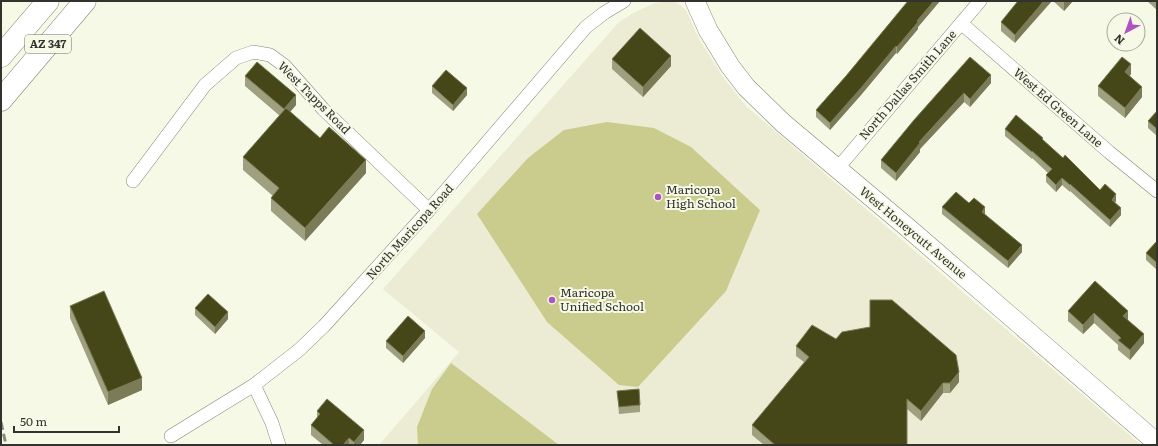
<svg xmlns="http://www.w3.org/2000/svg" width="1158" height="446" viewBox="0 0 1158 446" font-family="Literata,serif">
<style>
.built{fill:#ebecd3}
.pitch{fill:#c9cc8c}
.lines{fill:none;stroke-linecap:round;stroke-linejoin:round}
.street-casing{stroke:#838474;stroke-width:14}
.secondary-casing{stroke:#838474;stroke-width:20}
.highway-casing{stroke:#838474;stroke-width:23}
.street{stroke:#fff;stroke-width:13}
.secondary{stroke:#fff;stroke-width:19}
.highway{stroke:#fff;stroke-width:22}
.rail{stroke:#898a7e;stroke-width:3;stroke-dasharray:8 4;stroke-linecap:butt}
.wall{fill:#9ea080}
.shaded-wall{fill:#7b7c57}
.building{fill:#464719;stroke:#7b7c57}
.poi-dot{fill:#ad54c1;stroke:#f7f9e7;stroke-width:1.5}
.labels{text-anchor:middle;stroke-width:4;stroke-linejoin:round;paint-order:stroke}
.shield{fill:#f7f9e7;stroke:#6d6e64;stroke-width:1}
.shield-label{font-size:11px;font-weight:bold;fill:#32332c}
.street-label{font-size:12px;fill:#32332c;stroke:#f7f9e7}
.poi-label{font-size:12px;fill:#32332c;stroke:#f7f9e7;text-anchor:start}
</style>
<rect width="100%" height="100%" fill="#f7f9e7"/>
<path class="built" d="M667,1H673L679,4L686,10L699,39L723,77L746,106L1141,445H379L459,352L383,289L619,22L635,12L655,3Z"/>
<path class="pitch" d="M607,122L654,128L691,147L760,210L726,291L638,387L619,385L547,322L477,214L528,158L564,130Z
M451,363L559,445H418L417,427L432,389Z"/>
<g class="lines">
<defs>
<path id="street" d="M961,23L1109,152L1157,191
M837,169L980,1
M133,181L205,85L236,58L253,52L270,55L285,66L323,109L429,210
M254,385L272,423L279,445
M171,436L254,385L299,350L324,326L429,210L586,27L604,13L624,1"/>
<path id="secondary" d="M695,1L708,30L730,66L746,87L783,123L907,227L1157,443"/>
<path id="highway" d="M1,56L48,1
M1,100L85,1"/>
</defs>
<use href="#street" class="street-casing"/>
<use href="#secondary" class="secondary-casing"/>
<use href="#highway" class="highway-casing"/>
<use href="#street" class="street"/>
<use href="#secondary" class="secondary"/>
<use href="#highway" class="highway"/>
<path class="rail" d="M1,422L6,445"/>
</g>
<path class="wall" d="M908,1H940L918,27V29L897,54L896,53L861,95L830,130L816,117V110L846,76Z
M1018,1L1015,43L1001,31V22Z
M1053,1H1073L1064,11Z
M1147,1H1157V10Z
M970,57L991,83L970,107L964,102L920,149V152L896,181L881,168V160Z
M612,59L671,66L643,97L612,69Z
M1131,74L1130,76L1142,97L1125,118L1098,96V86Z
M245,76L296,105L290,112L320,138L366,173L305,241L271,211V198L273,196L243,170V157L280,116L245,86Z
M432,86L467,95L453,111L432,93Z
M1157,111V136L1148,128V121Z
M1005,129L1043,140L1063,158L1100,190L1116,201L1115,203L1121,215L1110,227L1070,191V192L1062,185L1056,192L1046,182V175L1048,173L1032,158V159L1005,136Z
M969,203L985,214L1022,252L1008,268L942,214V207Z
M1157,241V270L1146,260V253Z
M1095,281L1128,320L1144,343L1130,360L1118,350V345L1094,323L1083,334L1068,321V311Z
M70,306L142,390L108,405L70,318Z
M195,308L228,319L215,334L195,315Z
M425,338L403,363L386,348V341Z
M836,339L959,382L950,393H943L921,421L907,409V445H764L752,435V425L804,362L796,356V346Z
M617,391L640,405V412L619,414Z
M317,411L364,440L360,445H323L311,435V425L317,418Z"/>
<path class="shaded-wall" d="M934,1H940L918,27V29L897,54V47L917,21Z
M1044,1H1052L1015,43V35Z
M1066,1H1073L1064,11V2Z
M896,46V53L861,95L830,130V123Z
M671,56V66L643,97V87Z
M1131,64V74L1125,82V72Z
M991,75V83L970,107V99Z
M1142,87V97L1125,118V108Z
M467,88V95L453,111V105Z
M964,93V102L920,149V152L896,181V173L919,142Z
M296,95V105L284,119V109Z
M366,160V173L305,241V228Z
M1062,178V185L1056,192V185Z
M1116,194V201L1112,207V200Z
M985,207V214L982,218V212Z
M1121,208V215L1110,227V220Z
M1022,245V252L1008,268V261Z
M1128,311V320L1123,326V316Z
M228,312V319L215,334V327Z
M1094,313V323L1083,334V325Z
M425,331V338L403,363V356Z
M1144,334V343L1130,360V350Z
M959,372V382L950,393V383Z
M142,378V390L108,405V392Z
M943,383V393L921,421V411Z
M364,430V440L360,445H354V442Z
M349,438V445H343Z"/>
<path class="building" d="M908,1H934L917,21L918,22L897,47L896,46L861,88L830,123L816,110L846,76Z
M1018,1H1044L1015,35L1001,22Z
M640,28L671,56L643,87L612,59Z
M970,57L991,75L970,99L964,93L919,142L920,143L896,173L881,160L914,120Z
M1122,57L1131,64L1125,72L1142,87L1125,108L1098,86Z
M257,62L296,95L284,109L245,76Z
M446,70L467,88L453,105L432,86Z
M286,108L320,138L329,127L366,160L305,228L271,198L279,188L243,157Z
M1157,111V129L1148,121Z
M1016,115L1043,138L1042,139L1063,158L1065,155L1100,190L1105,184L1116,194L1112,200L1121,208L1110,220L1070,184V185L1062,178L1056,185L1046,175L1052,169L1032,151V152L1005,129Z
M956,192L969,203L974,198L985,207L982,212L1022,245L1008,261L942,207Z
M1157,241V263L1146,253Z
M1095,281L1128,311L1123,316L1144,334L1130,350L1118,340L1121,338L1094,313L1083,325L1068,311Z
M104,291L142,378L108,392L70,306Z
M208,294L228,312L215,327L195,308Z
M870,300H892L956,355L959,372L950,383H943L921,411L907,399V445H775L752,425L809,357L796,346L812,325L836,339L842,332L870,327Z
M408,316L425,331L403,356L386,341Z
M639,389L640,405L619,407L617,391Z
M327,399L364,430L354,442L349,438L343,445H334L311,425L320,414L317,411Z"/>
<g class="poi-dot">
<circle cx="658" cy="197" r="4"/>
<circle cx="552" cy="300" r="4"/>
</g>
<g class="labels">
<rect class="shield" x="25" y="35" width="46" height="18" rx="3"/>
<g class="shield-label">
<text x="48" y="48">AZ 347</text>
</g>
<g class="street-label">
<text transform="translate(908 85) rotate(-49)" y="4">North Dallas Smith Lane</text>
<text transform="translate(314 98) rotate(45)" y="4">West Tapps Road</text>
<text transform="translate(1058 108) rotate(41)" y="4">West Ed Green Lane</text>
<text transform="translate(410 232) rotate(-48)" y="4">North Maricopa Road</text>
<text transform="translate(913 233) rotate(40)" y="4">West Honeycutt Avenue</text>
</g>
<g class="poi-label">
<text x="666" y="194">Maricopa<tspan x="666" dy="14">High School</tspan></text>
<text x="560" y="297">Maricopa<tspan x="560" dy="14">Unified School</tspan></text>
</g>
</g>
<rect width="1158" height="446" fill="none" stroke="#32332c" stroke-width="4"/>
<g transform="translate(1126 32) rotate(221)"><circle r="19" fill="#f7f9e7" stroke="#a8aa9c"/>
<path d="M0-3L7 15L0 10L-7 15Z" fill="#ad54c1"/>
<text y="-6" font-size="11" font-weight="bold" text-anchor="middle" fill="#32332c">N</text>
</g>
<path d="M14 426v6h105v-6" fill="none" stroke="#32332c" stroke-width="2"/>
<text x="20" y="426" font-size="12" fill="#32332c" stroke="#f7f9e7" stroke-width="3" paint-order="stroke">50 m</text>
</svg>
